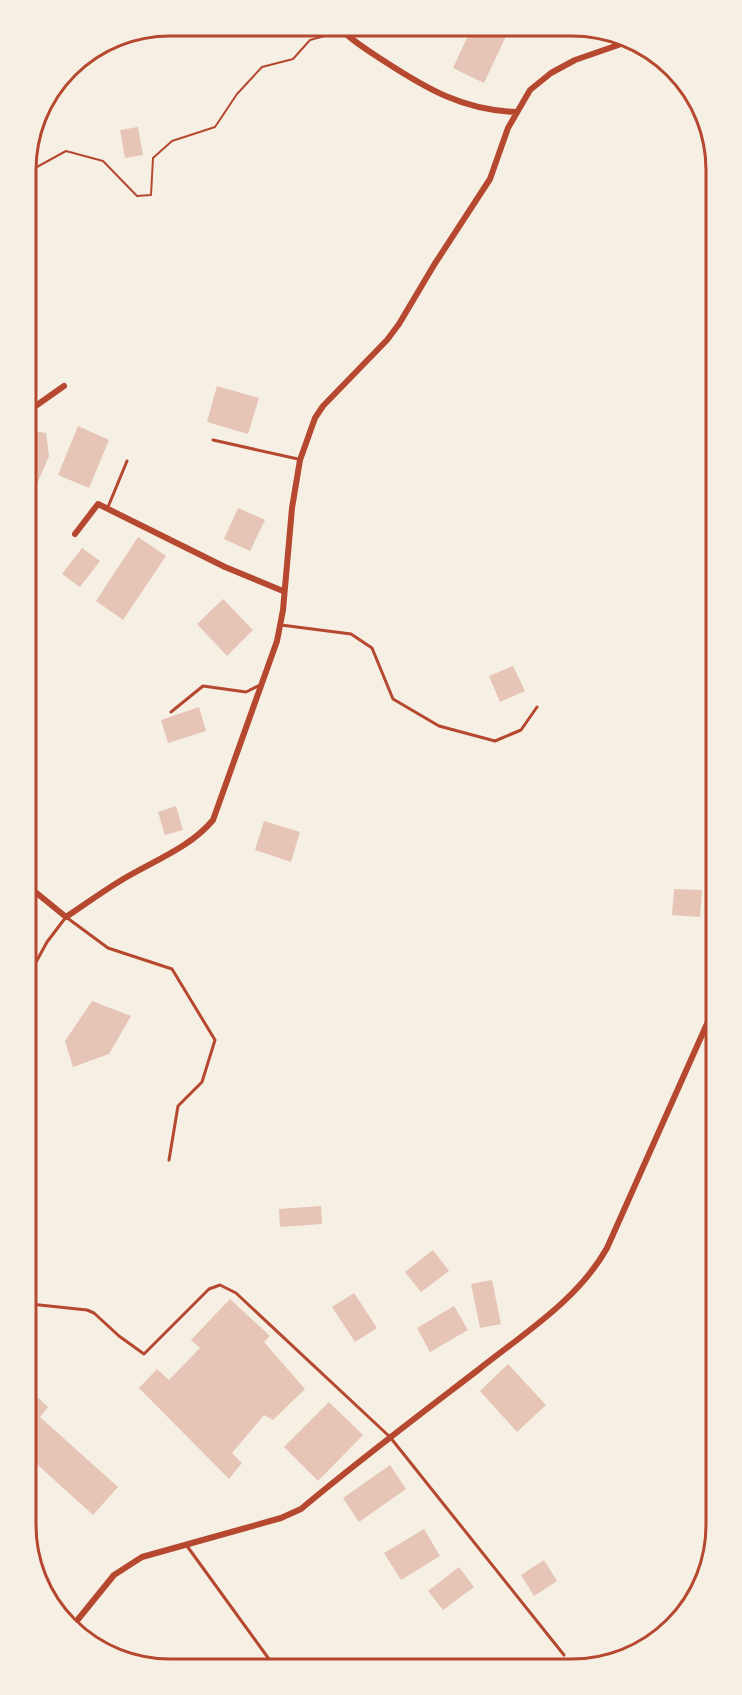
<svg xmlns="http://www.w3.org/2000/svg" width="742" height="1695" viewBox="0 0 742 1695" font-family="'Exo 2',sans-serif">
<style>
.building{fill:#e6c5b7}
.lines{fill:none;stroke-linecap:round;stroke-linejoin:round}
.path{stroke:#b5482f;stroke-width:2}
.service{stroke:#b5482f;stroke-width:3}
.minor{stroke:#b5482f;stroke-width:6}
.secondary{stroke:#b5482f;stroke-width:9}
.rim{fill:none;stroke:#b5482f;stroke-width:3}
</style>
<rect width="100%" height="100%" fill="#f6efe4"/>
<path class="building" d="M472,27L499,28L508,32L484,83L453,68Z
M138,127L143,155L125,158L120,130Z
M217,386L259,398L248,434L207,422Z
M78,426L109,440L89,488L58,475Z
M27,430L46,433L49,456L37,484L27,487Z
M238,508L265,520L250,551L224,539Z
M138,537L166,556L123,620L96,601Z
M82,548L100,561L80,587L62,574Z
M223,599L253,630L227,656L197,624Z
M513,666L525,691L500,702L489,676Z
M199,707L206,731L168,743L161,720Z
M176,806L183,830L165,835L158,812Z
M264,821L300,832L291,862L255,850Z
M674,889L702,890L700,917L672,915Z
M92,1001L131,1016L109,1054L73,1067L65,1041Z
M321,1206L322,1224L280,1227L279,1209Z
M433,1250L449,1271L421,1292L405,1272Z
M492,1280L501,1324L480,1328L471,1284Z
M354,1293L377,1328L355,1342L332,1307Z
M230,1299L270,1336L264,1342L305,1389L273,1420L264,1415L232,1453L242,1463L229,1479L139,1388L157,1369L169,1380L200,1348L191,1340Z
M454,1306L468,1330L430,1352L417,1328Z
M508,1364L546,1405L517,1432L480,1391Z
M32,1392L48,1407L40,1417L118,1487L93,1515L30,1458V1394Z
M329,1402L363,1435L318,1481L284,1447Z
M390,1465L406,1489L359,1522L343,1498Z
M424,1529L440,1556L401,1580L384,1553Z
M544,1560L557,1581L534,1596L521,1575Z
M459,1567L474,1587L443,1610L428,1591Z"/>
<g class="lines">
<path class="path" d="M26,173L66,151L103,161L137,196L151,195L153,158L172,141L215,127L237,94L262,67L293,59L310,40L332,34"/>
<path class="service" d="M213,440L298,459
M108,507L127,461
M281,625L351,634L372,648L393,699L439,726L495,741L521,730L537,707
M171,712L203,686L246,692L260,685
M29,975L47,942L66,917L108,948L172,969L215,1040L202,1082L178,1106L169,1160
M30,1304L87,1310L94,1313L119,1336L144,1354L209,1289L220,1285L236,1293L390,1437L564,1655
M187,1546L274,1666"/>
<path class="minor" d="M339,27C350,40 369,51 384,61C427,89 463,110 516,112
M27,412L64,386
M75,534L98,504L225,567L283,591
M710,662L713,659
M28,886L66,917C84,905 102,892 120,881C151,862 190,848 213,820L277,641L283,610L292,508L300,460L315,418L323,406L387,340L399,324L434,265L490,179L508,128L530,90L551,73L575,60L627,42
M71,1628L114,1575L142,1557L281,1518L301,1509C358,1461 418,1416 478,1370C523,1334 578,1300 607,1248L714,1008"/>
<path class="secondary" d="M700,114L711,138"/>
</g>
<path d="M0 0H742V1695H0ZM170 36H572A134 134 0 0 1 706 170V1525A134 134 0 0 1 572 1659H170A134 134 0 0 1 36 1525V170A134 134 0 0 1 170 36Z" fill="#f6efe4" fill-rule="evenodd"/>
<path class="rim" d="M170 36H572A134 134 0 0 1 706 170V1525A134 134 0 0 1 572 1659H170A134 134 0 0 1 36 1525V170A134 134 0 0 1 170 36Z"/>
</svg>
